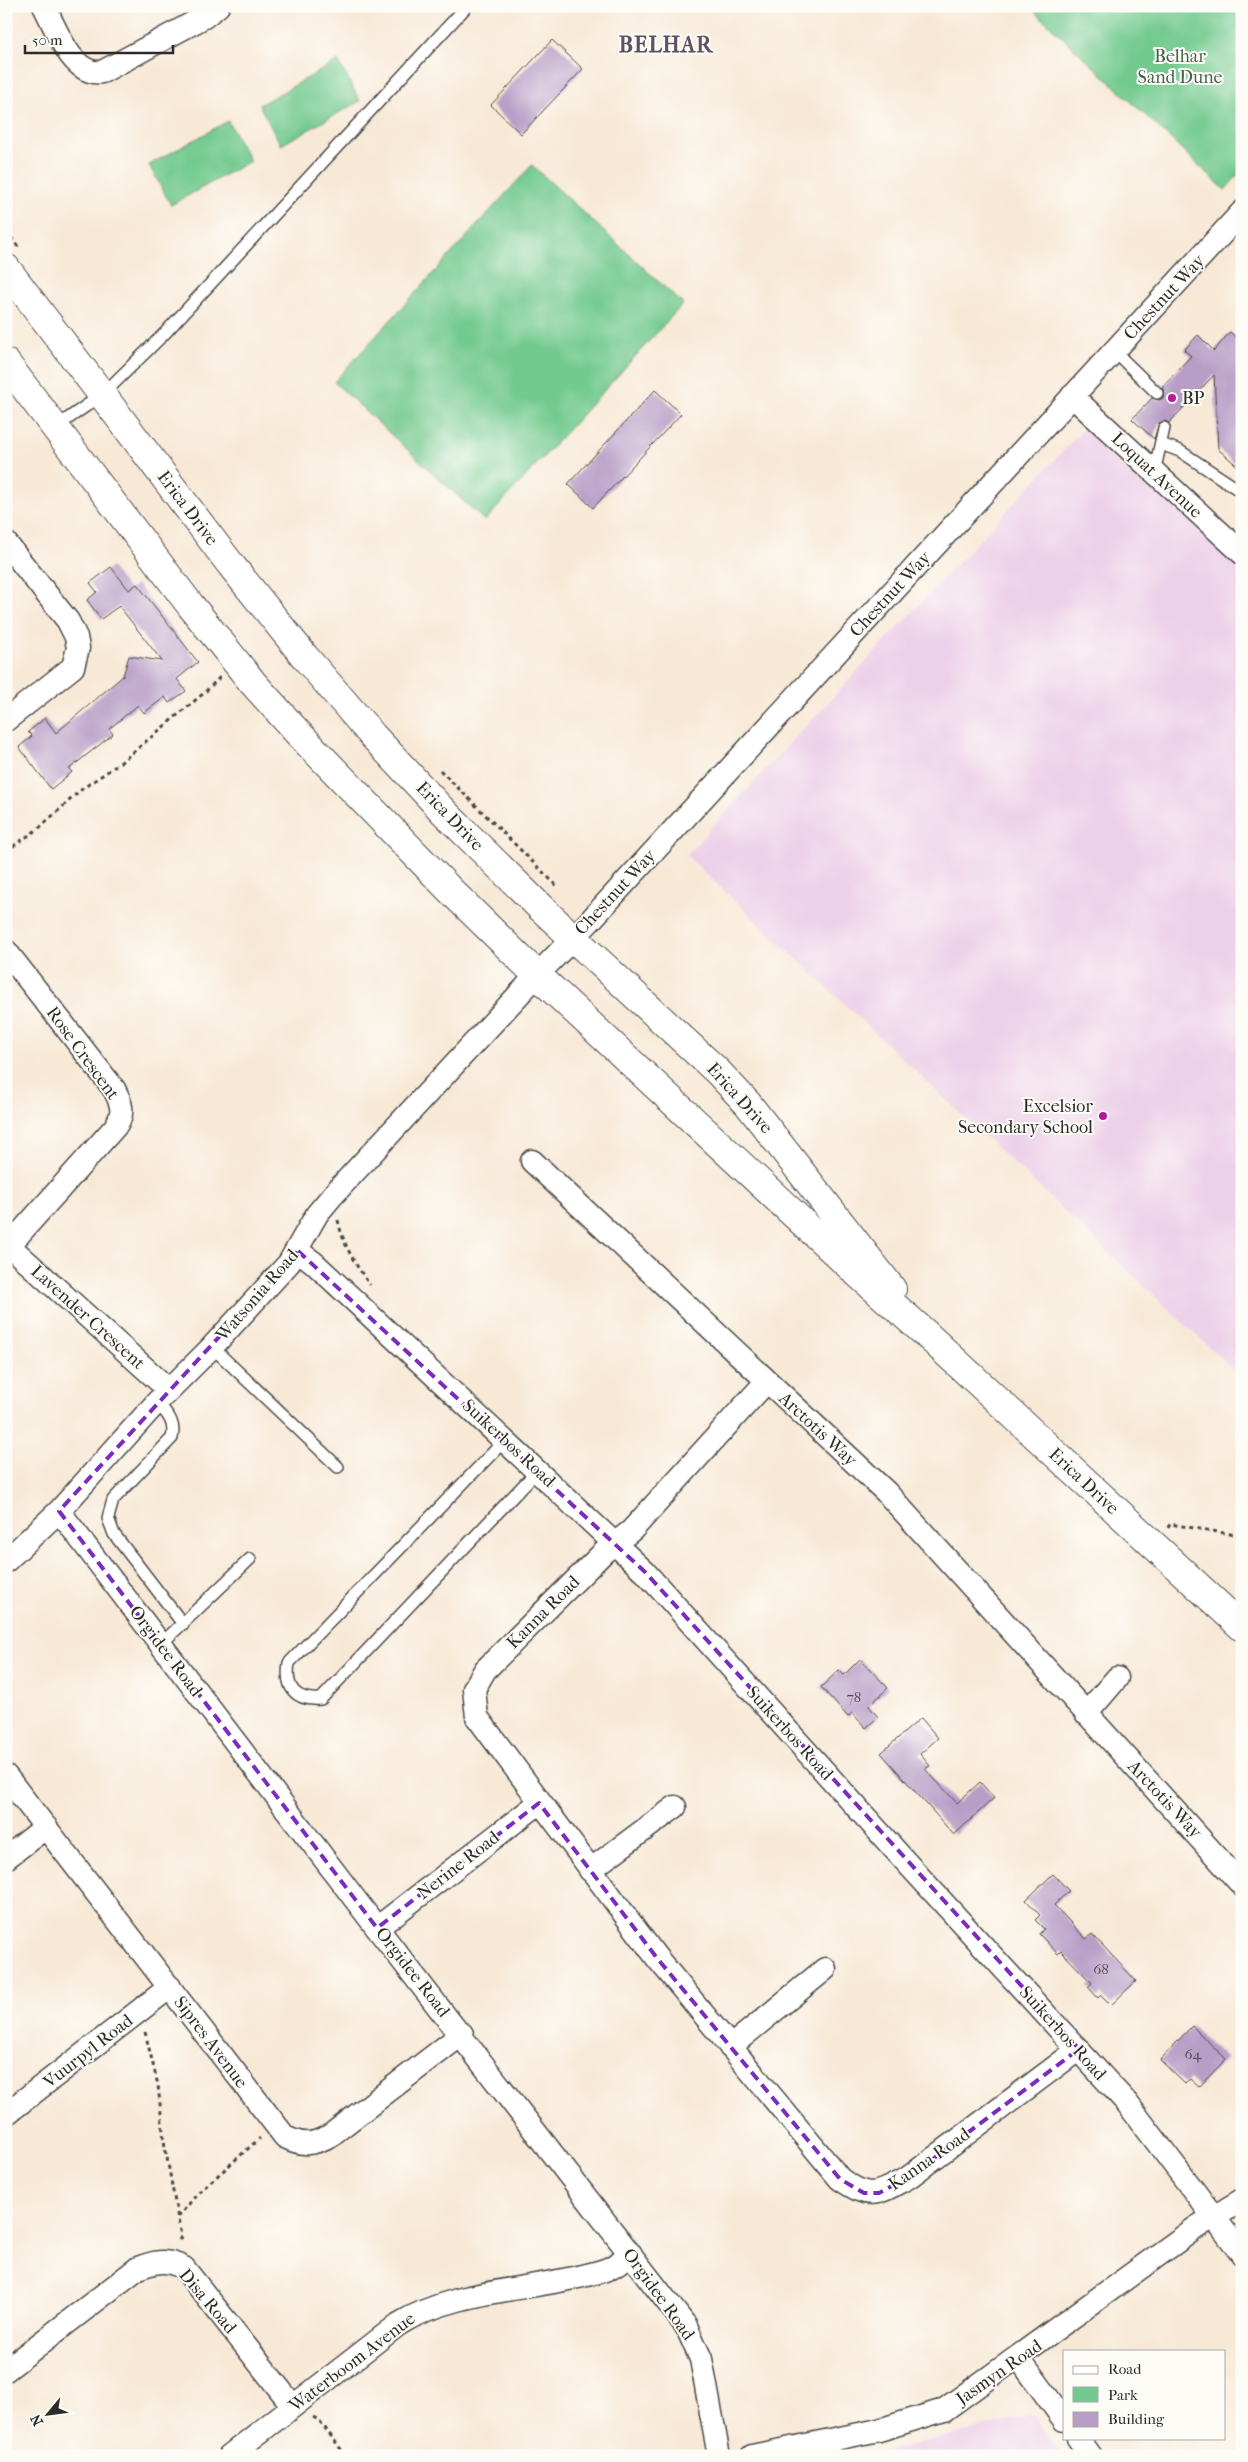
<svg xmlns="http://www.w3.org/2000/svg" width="1248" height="2462" viewBox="0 0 1248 2462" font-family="'IM FELL French Canon',serif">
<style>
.built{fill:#edd0e9}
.green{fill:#73ca8f;stroke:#4f7a5d}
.building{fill:#b89ec7}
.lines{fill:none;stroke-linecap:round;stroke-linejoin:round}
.lane-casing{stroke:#4a4845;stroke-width:14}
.street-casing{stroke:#4a4845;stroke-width:25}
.secondary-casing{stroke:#4a4845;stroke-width:30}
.path{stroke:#4a4845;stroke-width:3;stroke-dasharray:4 4;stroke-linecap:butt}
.lane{stroke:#fff;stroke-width:11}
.street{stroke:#fff;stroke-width:22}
.secondary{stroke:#fff;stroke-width:28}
.marked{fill:none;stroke:#7b2cbf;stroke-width:4;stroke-dasharray:10 6;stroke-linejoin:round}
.poi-dot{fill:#b5179e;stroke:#fdfcf7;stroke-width:2}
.labels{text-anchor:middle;stroke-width:4;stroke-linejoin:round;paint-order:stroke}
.number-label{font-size:15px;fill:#4e4852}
.park-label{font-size:18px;fill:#44634e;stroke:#fdfcf7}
.street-label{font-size:18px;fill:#2b2b2b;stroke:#fdfcf7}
.poi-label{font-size:18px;fill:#2b2b2b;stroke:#fdfcf7;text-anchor:start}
.district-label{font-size:22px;font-weight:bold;letter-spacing:1px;fill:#5c5362;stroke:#fdfcf7}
</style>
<rect width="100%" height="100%" fill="#fdfcf7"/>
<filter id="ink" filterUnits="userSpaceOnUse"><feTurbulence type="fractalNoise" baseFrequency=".02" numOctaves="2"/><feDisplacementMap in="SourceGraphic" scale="10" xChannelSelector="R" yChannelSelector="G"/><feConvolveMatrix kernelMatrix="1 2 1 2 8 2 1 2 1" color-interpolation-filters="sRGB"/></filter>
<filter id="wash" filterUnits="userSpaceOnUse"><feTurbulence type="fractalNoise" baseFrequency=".0096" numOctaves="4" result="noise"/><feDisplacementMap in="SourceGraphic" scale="20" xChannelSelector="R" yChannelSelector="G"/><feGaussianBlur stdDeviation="1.12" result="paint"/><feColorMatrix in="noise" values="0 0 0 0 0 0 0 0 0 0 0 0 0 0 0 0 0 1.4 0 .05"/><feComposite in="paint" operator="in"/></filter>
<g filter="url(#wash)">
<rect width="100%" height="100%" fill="#f8e9d7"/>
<path class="built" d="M1087,425L1242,570V1378L686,855Z
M1033,2415L1064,2456H867Z"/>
<path class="green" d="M1029,6H1242V170L1225,190Z
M338,61L360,101L281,145L259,105Z
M228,121L250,161L171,205L149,165Z
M532,165L683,304L485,521L334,382Z"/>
<g id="blocks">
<path class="building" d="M552,40L583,69L521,134L491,105Z
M1230,332L1242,343V470L1218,449L1214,375L1169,423L1165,421L1159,423L1154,439L1132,419L1152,398L1159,400L1163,398L1164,391L1162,387L1191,356L1184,350L1198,335L1214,351Z
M655,390L681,414L593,508L568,484Z
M111,567L129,590L137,584L198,662L177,679L186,691L169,703L165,697L144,713L138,705L109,729L113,734L69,769L72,772L51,789L19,747L32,736L28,732L45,718L56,733L123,676L129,656L162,661L119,606L101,619L87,600L97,592L90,583Z
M860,1659L888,1688L869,1706L878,1717L866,1728L852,1713L848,1717L821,1687L839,1670L844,1675Z
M921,1718L938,1738L920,1754L930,1766L925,1769L957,1803L980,1782L994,1798L954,1835L881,1753Z
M1053,1874L1069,1891L1054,1905L1086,1939L1092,1934L1136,1981L1111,2005L1101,1995L1098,1998L1088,1987L1092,1983L1061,1951L1058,1954L1039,1934L1044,1929L1035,1920L1040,1915L1026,1900Z
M1192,2026L1226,2059L1199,2087L1190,2079L1185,2084L1160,2060Z"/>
</g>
</g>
<g filter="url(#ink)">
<use href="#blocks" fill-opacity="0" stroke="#4a4845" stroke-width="1"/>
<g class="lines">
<defs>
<path id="lane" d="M1114,351L1157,393
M56,427L103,394L165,333L467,6
M1161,444L1180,451L1242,492
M1154,473L1164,428
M212,1347L338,1467
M157,1402C167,1414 176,1422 172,1438L113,1500L108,1518L114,1534L183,1624
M505,1440L289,1663C285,1688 295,1701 321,1699L538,1470
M161,1644L250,1559"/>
<path id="street" d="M44,6C56,28 72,77 102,72L204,17L218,6
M1072,396L1242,553
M6,543L68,621L76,637L78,648L73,667L6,720
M6,951L114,1089C122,1104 125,1113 115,1127L6,1249
M532,1161L886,1492L1242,1885
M6,1243L169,1390
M298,1251L313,1262L645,1572L905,1861L1127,2103L1242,2254
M767,1381L632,1530L603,1553L485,1670L474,1689L477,1717L657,1958L840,2179C872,2201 877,2194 909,2177L1079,2049
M59,1511L377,1928L686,2326L701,2359L719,2456
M6,1561L59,1511L157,1402L212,1347L289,1263L317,1214L333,1195L537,975L588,923L1242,212
M1086,1714L1117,1678
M6,1776L285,2137C303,2146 313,2145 331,2135L462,2034
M6,1858L46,1827
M590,1870L675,1807
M377,1928L539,1803
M730,2047L825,1969
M6,2114L170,1987
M1019,2358L1064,2420
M6,2370L138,2268C156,2261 167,2259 184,2268L293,2406
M1078,2438L1091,2456
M229,2456L399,2324C459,2287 539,2291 605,2270C614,2267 623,2259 631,2254
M752,2456L879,2430L944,2410L1197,2227L1242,2200"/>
<path id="secondary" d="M6,268L231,565L305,657L373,736L443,811L541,908L718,1072L748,1104L892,1289
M6,363L191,606L253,683L298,733L451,891L537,975L857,1273L926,1334L1242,1627"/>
</defs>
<use href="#lane" class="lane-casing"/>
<use href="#street" class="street-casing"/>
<use href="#secondary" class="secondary-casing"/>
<path class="path" d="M6,231L19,248
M440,770L555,884V888
M6,851L38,829L82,789L120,763L204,693L220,677
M338,1220C343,1245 355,1264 370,1285
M1168,1528L1170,1524L1242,1536
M145,2032L158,2085L164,2141L181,2236L178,2244
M178,2217L198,2193L260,2138
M313,2417L319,2420L346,2456"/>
<use href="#lane" class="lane"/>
<use href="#street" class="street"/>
<use href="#secondary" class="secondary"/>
</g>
</g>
<path class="marked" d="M298,1251L645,1572L1079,2049L909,2177L879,2193H864L840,2179L657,1958L539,1803L377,1928L59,1511Z"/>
<g class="poi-dot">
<circle cx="1172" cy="398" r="5"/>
<circle cx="1103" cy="1116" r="5"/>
</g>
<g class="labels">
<g class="number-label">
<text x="854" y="1702">78</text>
<text x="1101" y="1974">68</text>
<text x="1193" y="2059">64</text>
</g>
<g class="park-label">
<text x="1180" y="62">Belhar<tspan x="1180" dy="21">Sand Dune</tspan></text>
</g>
<g class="street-label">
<text transform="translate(1164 297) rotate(-47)" y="6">Chestnut Way</text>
<text transform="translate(1157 475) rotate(43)" y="6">Loquat Avenue</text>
<text transform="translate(188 508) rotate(53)" y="6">Erica Drive</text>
<text transform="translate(890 594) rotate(-47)" y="6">Chestnut Way</text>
<text transform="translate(450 816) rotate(46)" y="6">Erica Drive</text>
<text transform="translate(615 892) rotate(-47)" y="6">Chestnut Way</text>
<text transform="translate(83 1053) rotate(54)" y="6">Rose Crescent</text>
<text transform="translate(740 1098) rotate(48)" y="6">Erica Drive</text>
<text transform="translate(257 1295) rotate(-49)" y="6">Watsonia Road</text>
<text transform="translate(88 1317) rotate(42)" y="6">Lavender Crescent</text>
<text transform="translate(818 1429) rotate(43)" y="6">Arctotis Way</text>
<text transform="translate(509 1443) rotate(43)" y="6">Suikerbos Road</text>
<text transform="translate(1084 1481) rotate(43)" y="6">Erica Drive</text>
<text transform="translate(543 1612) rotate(-45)" y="6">Kanna Road</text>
<text transform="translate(166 1651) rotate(53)" y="6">Orgidee Road</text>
<text transform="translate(790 1733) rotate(48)" y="6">Suikerbos Road</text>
<text transform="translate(1165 1799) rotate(47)" y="6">Arctotis Way</text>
<text transform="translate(458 1865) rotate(-38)" y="6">Nerine Road</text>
<text transform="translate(413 1972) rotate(52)" y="6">Orgidee Road</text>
<text transform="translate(1063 2033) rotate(48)" y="6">Suikerbos Road</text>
<text transform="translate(211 2042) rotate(53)" y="6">Sipres Avenue</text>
<text transform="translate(88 2051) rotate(-38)" y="6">Vuurpyl Road</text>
<text transform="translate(929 2159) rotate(-35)" y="6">Kanna Road</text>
<text transform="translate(659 2294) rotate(54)" y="6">Orgidee Road</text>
<text transform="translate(208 2301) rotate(50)" y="6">Disa Road</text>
<text transform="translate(352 2362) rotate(-37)" y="6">Waterboom Avenue</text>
<text transform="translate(999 2372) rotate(-35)" y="6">Jasmyn Road</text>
</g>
<g class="poi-label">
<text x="1182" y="404">BP</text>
<text x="1093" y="1112" text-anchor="end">Excelsior<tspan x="1093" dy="21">Secondary School</tspan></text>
</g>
<g class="district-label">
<text x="666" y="52">BELHAR</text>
</g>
</g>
<rect width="1248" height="2462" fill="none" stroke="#fdfcf7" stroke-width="25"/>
<rect x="1063" y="2350" width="162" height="90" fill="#fdfcf7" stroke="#a9a8a5"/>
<rect x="1073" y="2366" width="25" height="8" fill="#ffffff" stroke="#a9a8a5"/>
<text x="1108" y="2374" font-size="15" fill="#2b2b2b">Road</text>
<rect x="1073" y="2387" width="25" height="15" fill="#73ca8f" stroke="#a9a8a5"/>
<text x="1108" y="2400" font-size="15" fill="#2b2b2b">Park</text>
<rect x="1073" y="2412" width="25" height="15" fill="#b89ec7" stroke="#a9a8a5"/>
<text x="1108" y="2424" font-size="15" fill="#2b2b2b">Building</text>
<g transform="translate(48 2414) rotate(241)" stroke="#fdfcf7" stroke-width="4" paint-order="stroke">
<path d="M0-4L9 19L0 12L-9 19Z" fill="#2b2b2b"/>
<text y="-8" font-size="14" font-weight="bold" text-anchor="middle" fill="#2b2b2b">N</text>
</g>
<path d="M25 45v8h148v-8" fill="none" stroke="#2b2b2b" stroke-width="2.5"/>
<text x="32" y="45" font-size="15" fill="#2b2b2b" stroke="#fdfcf7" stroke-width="4" paint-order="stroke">50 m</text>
</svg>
